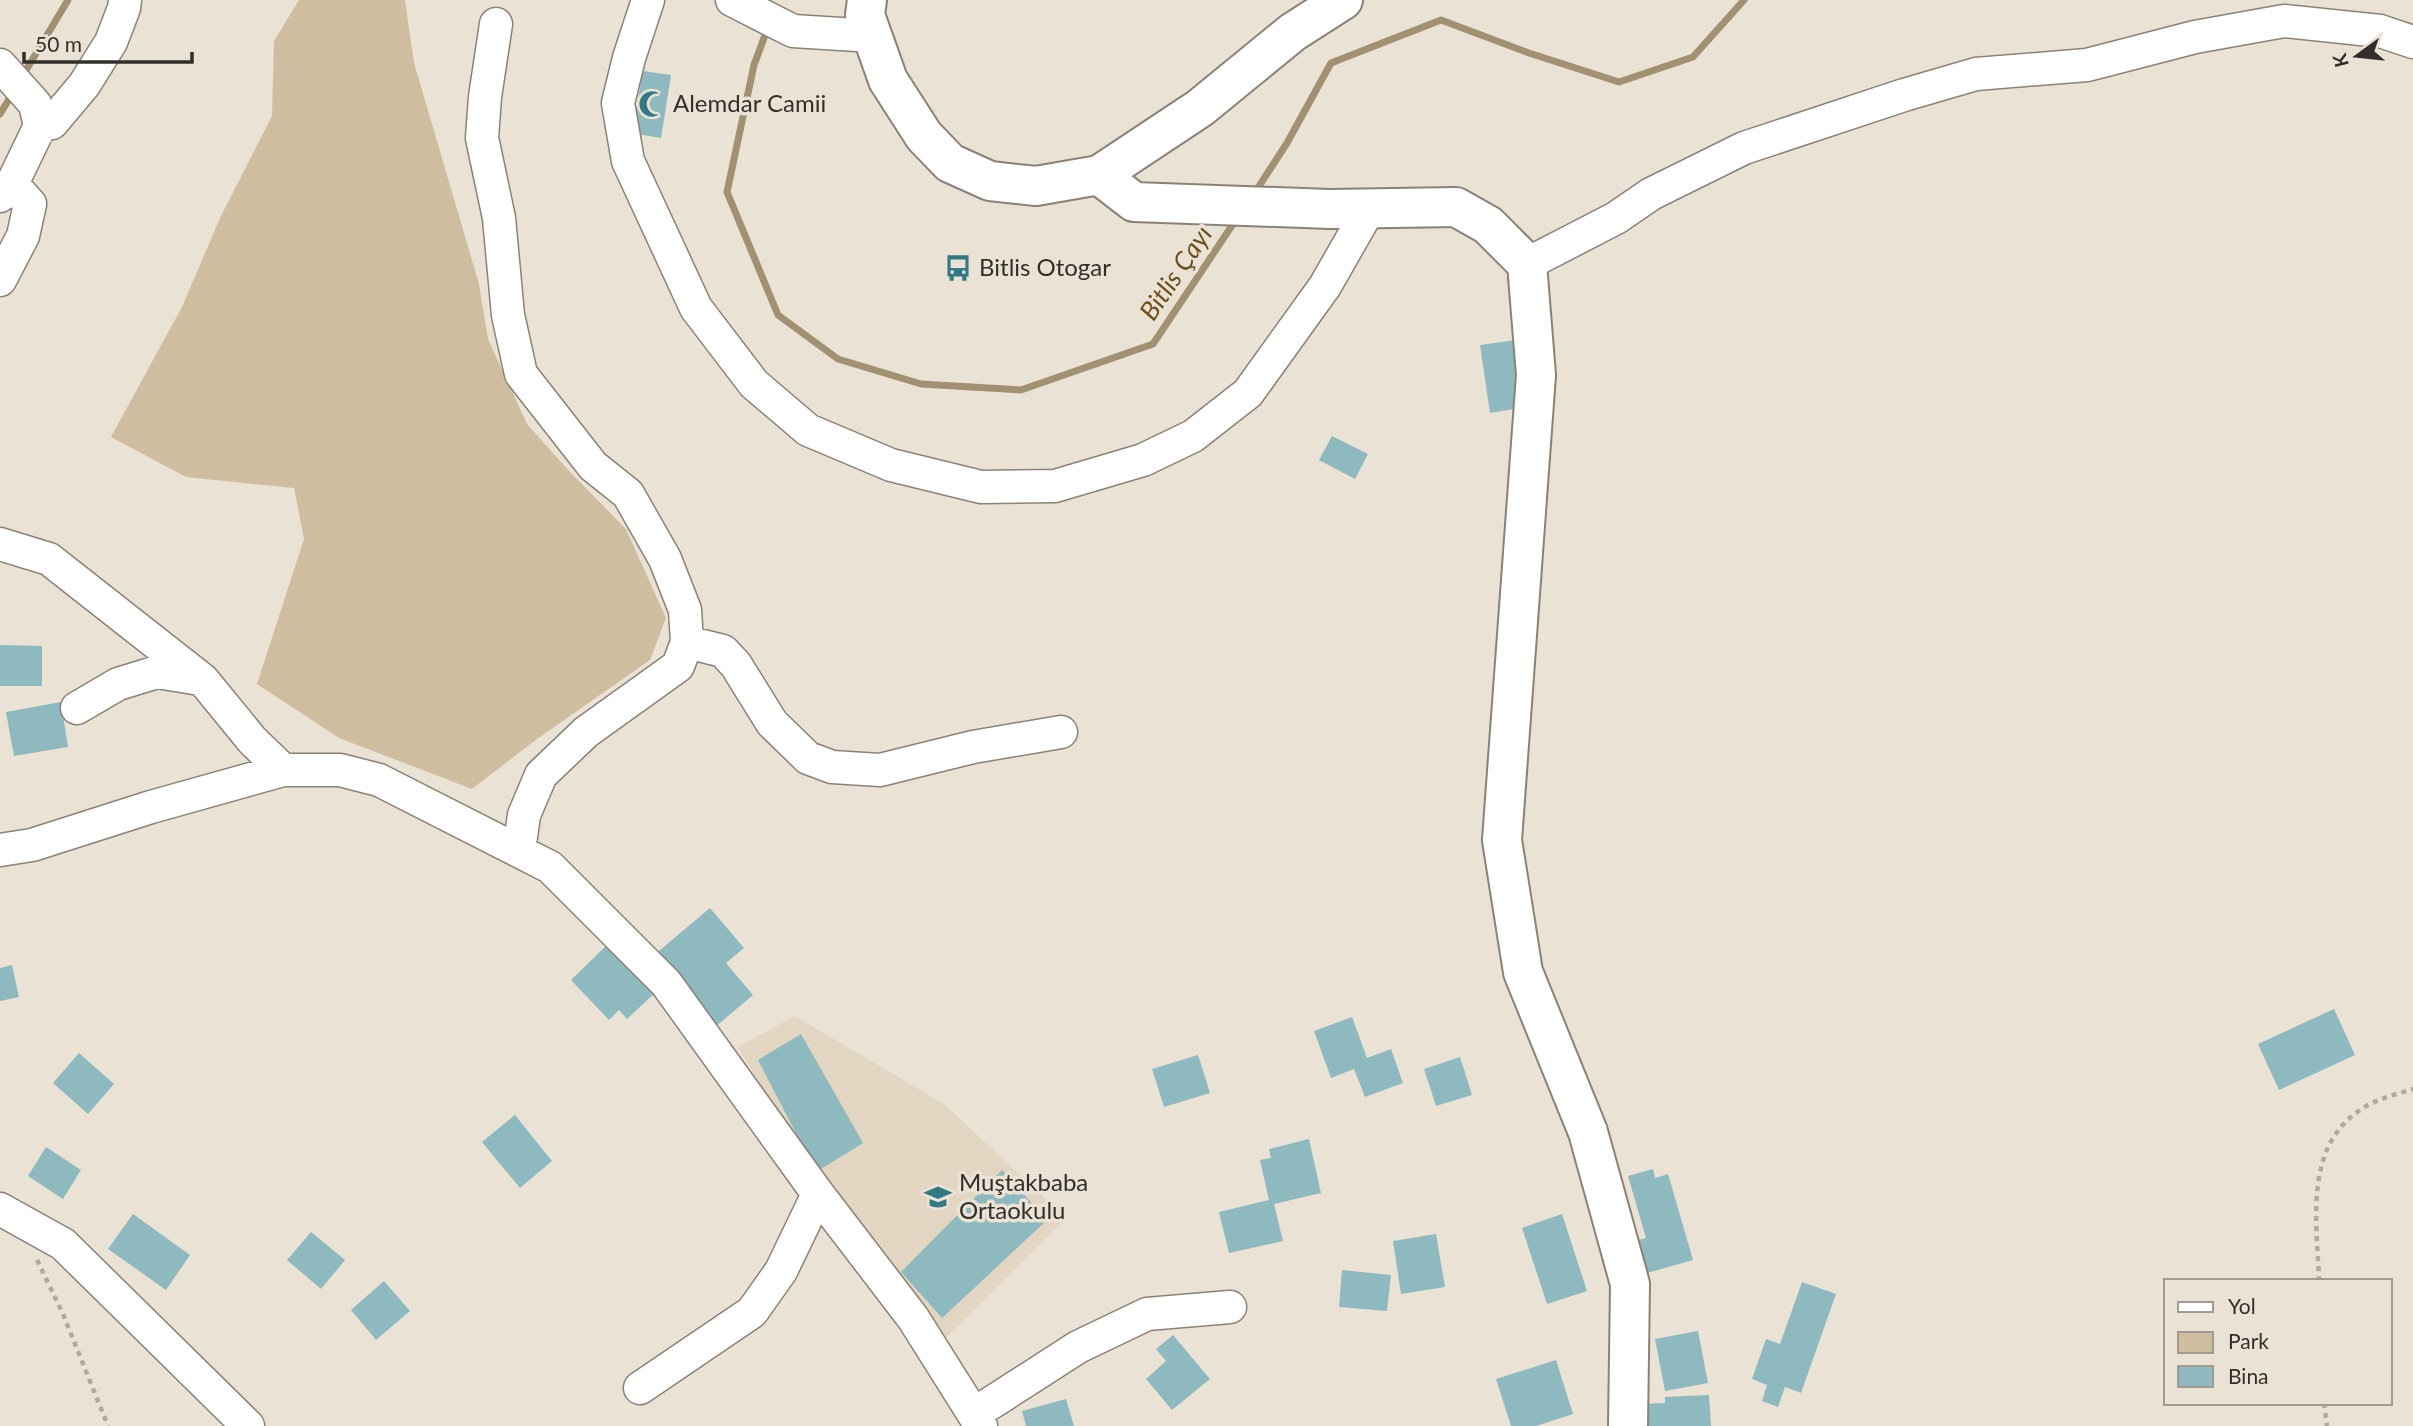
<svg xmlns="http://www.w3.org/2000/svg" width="2413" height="1426" viewBox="0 0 2413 1426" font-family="Lato,sans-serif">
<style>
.built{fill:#e2d5c2}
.green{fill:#cfbda0}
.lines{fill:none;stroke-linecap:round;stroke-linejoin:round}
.stream{stroke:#a29073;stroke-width:7}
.building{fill:#8eb9bf}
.minor-casing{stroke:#8a8276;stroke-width:35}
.major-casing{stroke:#8a8276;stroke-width:42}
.path{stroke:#afa99f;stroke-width:4.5;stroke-dasharray:5 5;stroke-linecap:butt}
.minor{stroke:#fff;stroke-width:32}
.major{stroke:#fff;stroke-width:38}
.labels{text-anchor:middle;stroke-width:7;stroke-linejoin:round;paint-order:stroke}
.poi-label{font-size:24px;fill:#322f2a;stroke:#eae2d5;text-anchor:start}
.water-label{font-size:26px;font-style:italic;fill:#6b4f1b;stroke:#eae2d5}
</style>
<rect width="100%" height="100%" fill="#eae2d5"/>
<path class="built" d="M795,1016L944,1104L1066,1218L945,1339L816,1177L738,1047Z"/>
<path class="green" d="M299,0H405L414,63L479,284L488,339L527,424L570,472L626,529L666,618L650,660L537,739L472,789L339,738L257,684L304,539L294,488L186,477L111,437L182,307L221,216L272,116L274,41Z"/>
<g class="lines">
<path class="stream" d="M768,27L754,65L727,192L778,315L838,359L921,384L1021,390L1153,344L1237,218
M22,77L68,0
M0,114L14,91
M1254,194L1287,143L1331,63L1441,20L1529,53L1619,82L1693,57L1744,0"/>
</g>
<path class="building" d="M643,71L671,75L661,138L632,133Z
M1516,340L1526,407L1490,413L1480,345Z
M1332,436L1368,454L1355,479L1319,460Z
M0,645L42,646V686H0Z
M61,702L68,747L14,756L6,712Z
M710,908L744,948L726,963L753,995L708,1033L647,961Z
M610,942L657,991L627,1019L619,1010L609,1020L571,980Z
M12,965L19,997L0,1001V968Z
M2334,1009L2355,1055L2279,1090L2258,1044Z
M1352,1017L1367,1058L1391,1049L1403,1083L1365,1097L1354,1069L1331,1078L1314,1031Z
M801,1034L863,1143L816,1172L758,1060Z
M79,1053L114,1084L88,1114L53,1083Z
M1198,1055L1210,1093L1164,1107L1152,1069Z
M1460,1057L1472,1095L1436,1106L1424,1069Z
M515,1115L552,1161L520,1188L482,1142Z
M1309,1139L1321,1193L1274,1204L1283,1241L1229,1253L1219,1212L1269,1200L1260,1160L1271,1158L1269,1149Z
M46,1147L81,1170L63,1199L28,1176Z
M1653,1169L1655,1178L1668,1174L1693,1260L1647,1273L1638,1240L1646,1238L1628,1176Z
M1002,1170L1047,1220L942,1318L901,1272Z
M133,1214L190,1255L166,1290L108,1249Z
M1562,1214L1587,1291L1547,1304L1522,1228Z
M311,1232L345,1260L321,1289L287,1260Z
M1436,1234L1445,1287L1401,1294L1393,1241Z
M1342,1270L1391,1275L1387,1311L1339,1307Z
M384,1281L410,1311L376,1340L351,1310Z
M1802,1282L1836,1294L1801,1393L1785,1387L1778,1407L1762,1401L1767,1385L1752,1379L1766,1339L1780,1344Z
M1698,1331L1708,1383L1665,1391L1655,1339Z
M1173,1335L1210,1379L1172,1410L1146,1379L1166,1361L1156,1349Z
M1556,1360L1573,1414L1536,1426H1511L1496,1379Z
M1709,1395L1711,1426H1644L1643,1404L1665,1403V1397Z
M1066,1399L1074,1426H1026L1022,1411Z"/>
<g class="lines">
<defs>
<path id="minor" d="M648,0L629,58L618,103L628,161L696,308L754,384L808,430L891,465L981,487L1055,486L1143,460L1193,436L1248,393L1325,286L1369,209
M732,0L793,31L873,36
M496,24L485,97L482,138L499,218L508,315L521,374L593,466L628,494L665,559L685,610L687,642L678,666L586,732L541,775L524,815L519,851
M0,65L35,104L40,126L12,184L0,196
M40,126L52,123L84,85L111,42L124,8L125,0
M1527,264L1616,218L1651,194L1744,148L1904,95L1976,74L2087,65L2195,37L2284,21L2380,31L2413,42
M0,280L23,236L30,204L12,184
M0,544L49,559L203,680L252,740L283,770H340L379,780L550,867L666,983L818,1194L913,1318L981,1426
M687,642L723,651L736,665L772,723L808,758L832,767L880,770L973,747L1061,732
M77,708L118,684L157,672L200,679
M0,850L32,845L151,807L283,770
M0,1209L63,1244L248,1426
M640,1388L752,1312L781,1271L818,1194
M974,1414L1078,1347L1147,1314L1230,1307"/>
<path id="major" d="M867,0L865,15L888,80L924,136L950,163L990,181L1036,186L1099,175L1200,108L1293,32L1343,0
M1099,175L1134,202L1330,209L1456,207L1488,225L1527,264L1536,375L1502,840L1523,972L1588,1132L1630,1284L1628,1426"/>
</defs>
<use href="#minor" class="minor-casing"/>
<use href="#major" class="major-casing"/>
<path class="path" d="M37,1260L63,1314L108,1426
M2319,1281C2317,1220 2303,1146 2363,1108C2377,1099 2397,1094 2413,1089
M2324,1403L2327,1426"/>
<use href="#minor" class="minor"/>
<use href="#major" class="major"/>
</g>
<defs>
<symbol id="mosque-bare" viewBox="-9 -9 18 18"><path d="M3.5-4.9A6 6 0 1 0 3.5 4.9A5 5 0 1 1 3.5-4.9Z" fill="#327a83" stroke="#eae2d5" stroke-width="2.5" paint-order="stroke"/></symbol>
<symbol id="bus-bare" viewBox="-9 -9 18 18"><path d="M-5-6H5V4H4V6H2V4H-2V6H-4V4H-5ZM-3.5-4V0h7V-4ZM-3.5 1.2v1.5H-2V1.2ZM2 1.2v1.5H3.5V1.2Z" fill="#327a83" stroke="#eae2d5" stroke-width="2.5" paint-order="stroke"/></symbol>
<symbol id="school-bare" viewBox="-9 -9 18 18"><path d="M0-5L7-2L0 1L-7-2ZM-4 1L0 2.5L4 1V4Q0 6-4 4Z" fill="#327a83" stroke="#eae2d5" stroke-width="2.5" paint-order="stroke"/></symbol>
</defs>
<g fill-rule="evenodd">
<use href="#mosque-bare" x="633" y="85" width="38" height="38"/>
<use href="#bus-bare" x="939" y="249" width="38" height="38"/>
<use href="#school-bare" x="919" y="1178" width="38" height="38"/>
</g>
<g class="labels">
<g class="poi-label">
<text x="673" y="112">Alemdar Camii</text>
<text x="979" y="276">Bitlis Otogar</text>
<text x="959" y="1191">Muştakbaba<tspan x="959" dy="28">Ortaokulu</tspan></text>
</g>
<g class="water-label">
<text transform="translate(1176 273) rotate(-56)" y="9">Bitlis Çayı</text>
</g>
</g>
<rect x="2164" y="1279" width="228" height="126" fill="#eae2d5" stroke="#a09a91" stroke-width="2"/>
<rect x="2178" y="1302" width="35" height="10" fill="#ffffff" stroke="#a09a91" stroke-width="2"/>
<text x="2228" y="1314" font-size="21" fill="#322f2a">Yol</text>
<rect x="2178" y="1332" width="35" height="21" fill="#cfbda0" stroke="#a09a91" stroke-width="2"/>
<text x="2228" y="1349" font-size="21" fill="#322f2a">Park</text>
<rect x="2178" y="1366" width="35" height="21" fill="#8eb9bf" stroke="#a09a91" stroke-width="2"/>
<text x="2228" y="1384" font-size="21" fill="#322f2a">Bina</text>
<g transform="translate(2357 56) rotate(255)" stroke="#eae2d5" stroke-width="5" paint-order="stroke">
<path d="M0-5L12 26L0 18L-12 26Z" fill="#322f2a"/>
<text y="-10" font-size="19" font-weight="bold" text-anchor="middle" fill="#322f2a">K</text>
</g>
<path d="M24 52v10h168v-10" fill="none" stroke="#322f2a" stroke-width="3.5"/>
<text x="35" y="52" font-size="21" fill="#322f2a" stroke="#eae2d5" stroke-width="5" paint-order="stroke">50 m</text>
</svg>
